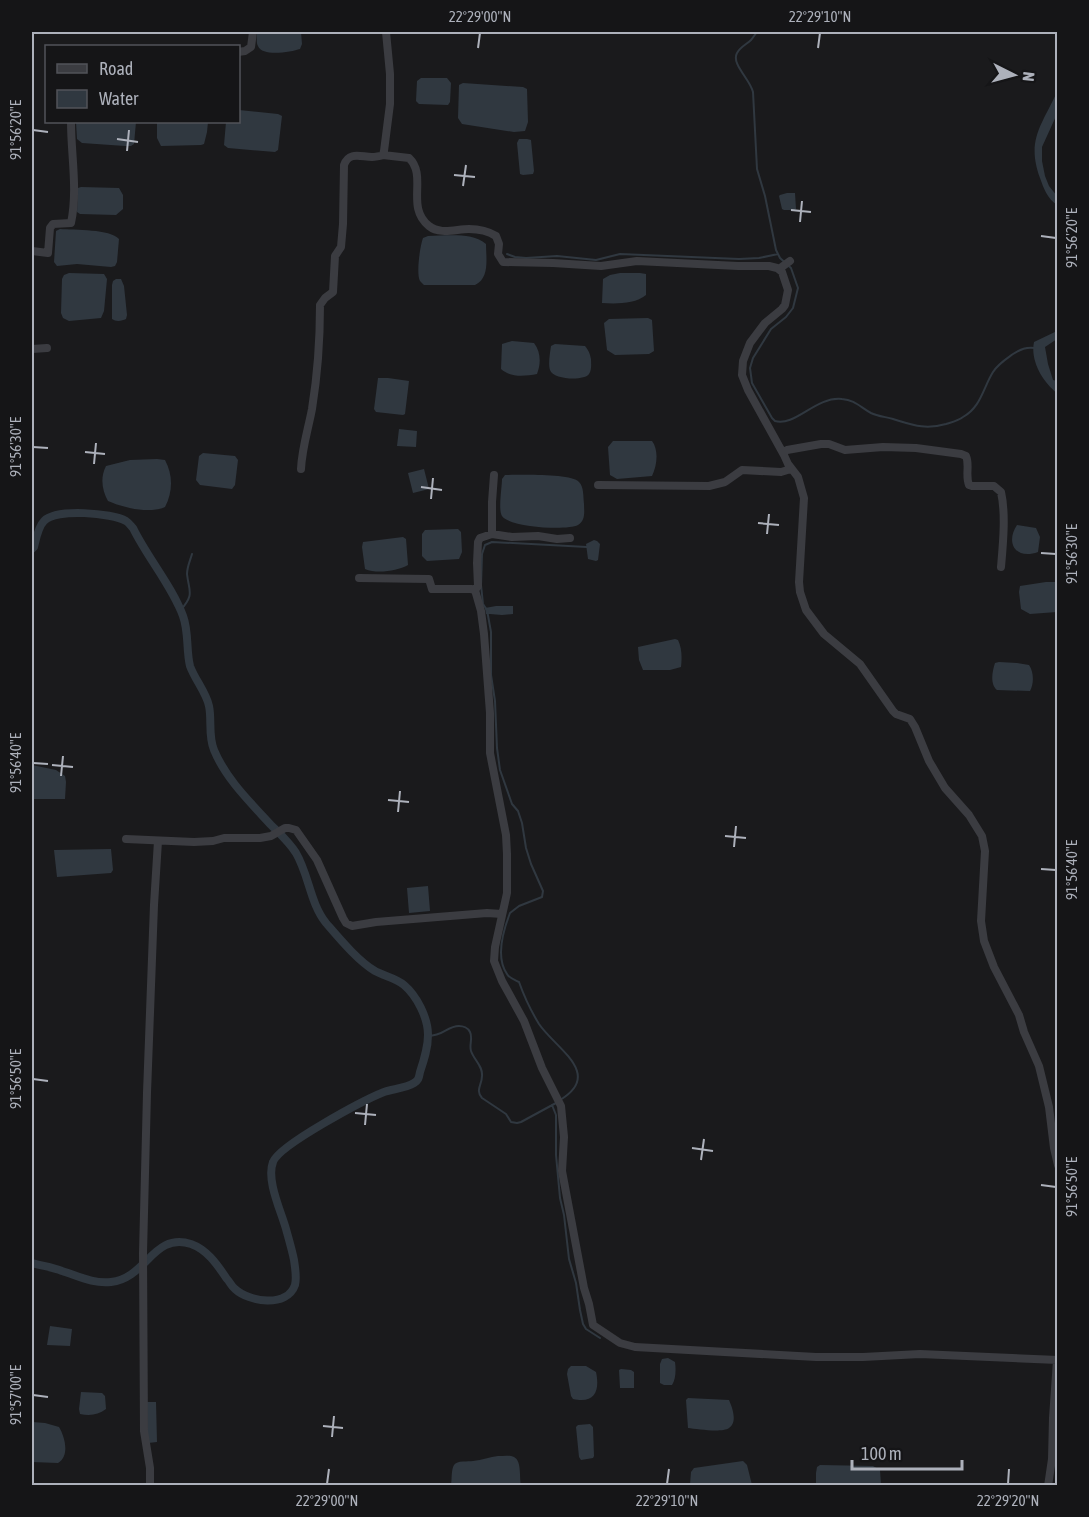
<svg xmlns="http://www.w3.org/2000/svg" width="1089" height="1517" viewBox="0 0 1089 1517" font-family="'Asap Condensed',sans-serif">
<style>
.water{fill:#303840}
.lines{fill:none;stroke-linecap:round;stroke-linejoin:round}
.stream{stroke:#303840;stroke-width:2}
.canal{stroke:#303840;stroke-width:8}
.minor{stroke:#3b3c41;stroke-width:8}
.ticks{fill:none;stroke:#adb1bb;stroke-width:2}
.neatline{fill:none;stroke:#adb1bb;stroke-width:2}
.ticks-label{font-size:15px;text-anchor:middle;fill:#adb1bb}
</style>
<rect width="100%" height="100%" fill="#1a1a1c"/>
<path class="water" d="M257,32H301L302,44L300,49C291,52 262,57 258,46C256,43 257,36 257,32Z
M421,78H447L451,83L450,102L448,105L419,104L416,101L417,81Z
M463,83L523,87L527,89L528,122L525,131L514,132L462,124L458,118L459,85Z
M1057,92V114L1042,147V161L1045,176L1049,186L1057,196V205C1047,198 1044,189 1040,178C1026,140 1042,125 1057,92Z
M239,110L278,114L282,116L278,150L275,152L228,148L224,145L226,122H238Z
M76,122H136L134,144L131,146H125L82,143L77,139Z
M157,122H208L207,132L204,144L201,145L161,146L157,138Z
M519,139H527L531,140L534,171L533,174L523,175L520,174L517,143Z
M81,187L119,188L123,195V209L116,215L80,214L77,212L78,188Z
M787,193H795L796,209L795,210H784L782,209L779,196L780,195Z
M60,229C75,230 110,229 119,239L117,262L115,266L111,267L77,264L57,266L54,262L56,231Z
M428,236C446,236 472,232 486,244C486,258 490,278 475,285H424C422,283 421,282 420,281C416,274 420,246 423,238Z
M69,273L104,274L107,279L104,311L101,318L69,321L63,318L61,313L62,279L64,275Z
M620,273H640L646,274V295C635,304 616,304 602,303L603,279L610,275Z
M116,279H121L124,286L127,315L126,319C122,321 116,322 112,319V285L113,281Z
M648,318L652,320L654,351L649,354L615,355L607,350L604,323L609,319Z
M1057,331V339L1045,347L1048,364L1053,380L1057,381V393C1043,382 1030,361 1034,342Z
M512,341L534,343C541,352 541,364 537,374C525,376 511,378 501,369L502,344Z
M555,344L585,346C589,351 590,354 591,359C591,363 592,370 589,374C585,381 553,380 550,370C548,364 550,353 551,346Z
M378,378H388L409,381L405,414L403,415L376,412L374,409Z
M399,429L417,431L416,447L397,446Z
M613,441H652C659,450 657,466 652,476L617,479L610,475L608,447Z
M203,453L235,456L238,460L235,485L232,489L200,485L196,480L199,456Z
M157,459L165,460C173,475 173,491 165,507C150,514 124,508 108,501C102,490 100,478 106,466L130,460Z
M424,469L429,489L413,493L408,473Z
M505,475C519,475 571,473 579,482C584,487 583,496 584,504C584,511 586,520 578,525C566,531 509,527 502,516C498,510 502,487 502,479Z
M1017,525L1036,528L1040,537L1038,552C1016,560 1005,543 1017,525Z
M458,529L461,532L462,552L459,559L427,561L422,556V534L425,530Z
M403,537L406,539L408,565C397,571 377,574 365,569L362,547L363,542Z
M594,540L597,541L600,544L598,560L596,561L588,559L586,544Z
M1046,582H1057V612L1030,614L1021,609L1019,592L1020,586Z
M496,606H513V614L502,615L490,614H486L485,608Z
M675,639L678,640C682,648 682,658 681,667L670,670H643L639,660L638,647Z
M999,662L1017,663L1029,665C1034,672 1034,684 1030,691L997,690C990,684 992,672 995,663Z
M32,765L56,770L65,776L66,782L65,799H32Z
M111,849L113,870L111,873L57,877L54,850Z
M428,886L430,911L409,913L407,888Z
M50,1326L72,1329L70,1346L47,1345Z
M668,1358L675,1362C676,1369 676,1379 672,1385H664L660,1383V1364L662,1359Z
M571,1366H586L596,1372C600,1391 595,1404 573,1399L571,1396L567,1374L568,1369Z
M621,1369L631,1370L634,1372V1388H620L619,1370Z
M81,1392L102,1393L105,1396L106,1409C98,1415 90,1416 80,1414L79,1409Z
M688,1398L729,1400C732,1407 738,1422 729,1428C722,1433 697,1429 688,1428L686,1400Z
M147,1402H156L157,1442L148,1443Z
M32,1422L45,1423L59,1427C65,1437 70,1456 58,1463L32,1462Z
M590,1424L593,1427L594,1456L593,1458L581,1460L579,1457L576,1427L578,1425Z
M498,1456C503,1456 510,1455 514,1457C522,1461 519,1478 521,1485H451C452,1480 451,1470 454,1465C457,1460 468,1462 473,1461C482,1460 490,1457 498,1456Z
M743,1461L747,1465L752,1485H690L691,1472L694,1468Z
M820,1465L873,1466L880,1470L881,1485H816V1473L817,1467Z"/>
<g class="lines">
<path class="stream" d="M757,32C756,33 753,38 751,40C747,44 740,47 737,53C731,64 750,79 753,92L757,169L765,196L776,250L780,258L791,268L798,288L793,308L786,317L771,329L753,358L750,368L752,383L772,418L775,421C795,427 816,396 842,399C855,400 860,407 871,413C877,416 886,417 893,419C913,425 925,430 946,424C952,422 958,421 963,417C981,407 983,388 993,372C998,364 1006,359 1013,354C1021,349 1026,347 1035,348
M507,254L515,257L526,258L557,256L596,260L620,254L739,259L759,258L778,254
M180,611C195,594 189,592 187,574C187,567 190,561 192,554
M428,1036C444,1036 447,1026 459,1026C463,1026 468,1028 470,1032C473,1038 469,1045 471,1051C474,1060 483,1066 482,1076C482,1085 475,1090 482,1098L506,1114L511,1122L517,1123L521,1122L556,1103
M560,1100C604,1074 555,1048 539,1024C531,1011 524,996 519,982C515,980 509,978 507,974C495,957 503,931 510,913L519,906L542,897L543,891L531,864L526,848L522,823L518,811L512,804L500,770L497,748L495,701L491,675V632L487,610L483,604L481,585L482,554L485,545L492,542L587,547
M552,1105L556,1115V1155L560,1198L564,1215L569,1259L576,1283L580,1310L583,1324L586,1329L600,1338"/>
<path class="canal" d="M32,549L34,547C36,539 38,527 44,521C56,508 112,513 126,521C129,523 131,526 133,528C147,557 172,586 183,616C189,632 186,650 190,666C195,680 206,692 209,706C212,720 208,736 214,750C226,779 250,802 271,825C280,834 289,842 296,853C309,875 310,903 326,923C339,938 358,961 375,971C384,976 396,978 404,985C417,996 428,1018 428,1035C428,1048 424,1060 420,1072C419,1077 419,1080 414,1083C406,1088 393,1089 384,1092C364,1100 279,1145 273,1162C266,1180 281,1211 286,1229C289,1240 292,1250 294,1260C295,1268 297,1277 295,1285C287,1308 249,1302 235,1289C231,1286 230,1282 227,1279C218,1266 208,1250 191,1244C153,1232 147,1278 111,1282C93,1284 78,1276 62,1271C52,1267 42,1266 32,1263"/>
<path class="minor" d="M238,52L245,51L251,47L253,32
M383,155L409,158C428,176 405,207 429,226C440,235 456,229 469,229C478,229 488,231 496,236L499,244L498,254L503,262L553,263L601,266L637,261L738,266H769L777,268L782,272L788,290L785,305L782,309L765,323L750,343L743,361L742,375L748,390L784,455L788,464L798,477L804,498L799,582L800,592L806,610L824,634L860,664L893,711L896,714L910,719L915,727L929,761L945,788L969,815L982,836L985,851L981,921L984,941L994,967L1019,1015L1024,1032L1039,1066L1049,1107L1054,1148L1058,1165
M32,251L48,253L50,228L53,224L71,223C78,190 71,155 71,122
M779,269L790,261
M32,349L47,348
M783,452L787,450L821,444H829L845,450L883,447L916,448L961,454L966,456C970,465 965,475 969,485L972,486H994L1001,492C1006,514 1003,544 1001,567
M301,469C302,448 308,430 312,409C317,378 320,337 320,305L325,298L333,292L335,256L341,247L343,224L344,165C349,151 361,157 372,157C374,157 381,156 383,155L384,151L390,104V74L386,32
M598,485L709,486L725,482L742,470L781,472L791,469
M492,534V502L494,475
M359,578L429,579L432,589H471L475,590L481,611L484,634L490,713V753L506,835L507,854V893L495,947L494,961L502,981L524,1021L542,1068L561,1106L564,1137L562,1171L584,1288L589,1304L593,1325L620,1343L635,1347L816,1357H863L920,1354L1058,1360
M475,590L478,586L477,563L478,542L480,538L492,534L512,537L538,536L557,539L570,538
M126,839L194,842L213,841L224,838H260L271,836L285,828H289L296,830L317,860L343,918L346,923L352,926L376,922L487,913L502,914
M150,1486V1468L144,1431L143,1253L147,1093L154,905L158,841
M1048,1486L1052,1459L1053,1418L1057,1360"/>
</g>
<path class="ticks" d="M478,48L480,33M818,48L820,33M33,130L48,132M117,139L138,142M127,151L129,130M454,175L475,177M463,186L466,165M791,210L811,212M800,222L802,201M1041,236L1056,238M33,447L48,448M85,452L105,454M94,464L96,443M421,487L442,490M431,499L433,478M758,523L779,525M767,534L769,514M1041,553L1056,554M33,763L48,764M52,765L73,767M61,776L63,756M388,800L409,802M398,812L400,791M725,836L746,838M734,847L736,826M1041,869L1056,870M33,1079L48,1081M355,1113L376,1115M365,1125L367,1104M692,1148L713,1151M701,1160L704,1139M1041,1185L1056,1187M33,1395L48,1397M323,1426L343,1428M332,1437L334,1416M327,1484L329,1469M667,1484L669,1469M1008,1484L1009,1469"/>
<rect width="1089" height="1517" fill="none" stroke="#151517" stroke-width="66"/>
<rect x="45" y="45" width="195" height="78" fill="#151517" stroke="#525359" stroke-width="1.5"/>
<rect x="57" y="64" width="30" height="9" fill="#3b3c41" stroke="#525359" stroke-width="1.5"/>
<text x="99" y="75" font-size="18" fill="#adb1bb">Road</text>
<rect x="57" y="90" width="30" height="18" fill="#303840" stroke="#525359" stroke-width="1.5"/>
<text x="99" y="105" font-size="18" fill="#adb1bb">Water</text>
<g transform="translate(1014 75) rotate(96)" stroke="#151517" stroke-width="4.5" paint-order="stroke">
<path d="M0-4.5L10 22L0 15L-10 22Z" fill="#adb1bb"/>
<text y="-9" font-size="16" font-weight="bold" text-anchor="middle" fill="#adb1bb">N</text>
</g>
<path d="M852 1460v9h110v-9" fill="none" stroke="#adb1bb" stroke-width="3"/>
<text x="861" y="1460" font-size="18" fill="#adb1bb" stroke="#151517" stroke-width="4.5" paint-order="stroke">100 m</text>
<rect x="33" y="33" width="1023" height="1451" class="neatline"/>
<g class="ticks-label">
<text x="480" y="22">22°29'00"N</text>
<text x="820" y="22">22°29'10"N</text>
<text transform="translate(16 130) rotate(-90)" y="5">91°56'20"E</text>
<text transform="translate(1072 238) rotate(-90)" y="5">91°56'20"E</text>
<text transform="translate(16 447) rotate(-90)" y="5">91°56'30"E</text>
<text transform="translate(1072 554) rotate(-90)" y="5">91°56'30"E</text>
<text transform="translate(16 763) rotate(-90)" y="5">91°56'40"E</text>
<text transform="translate(1072 870) rotate(-90)" y="5">91°56'40"E</text>
<text transform="translate(16 1079) rotate(-90)" y="5">91°56'50"E</text>
<text transform="translate(1072 1187) rotate(-90)" y="5">91°56'50"E</text>
<text transform="translate(16 1395) rotate(-90)" y="5">91°57'00"E</text>
<text x="327" y="1506">22°29'00"N</text>
<text x="667" y="1506">22°29'10"N</text>
<text x="1008" y="1506">22°29'20"N</text>
</g>
</svg>
